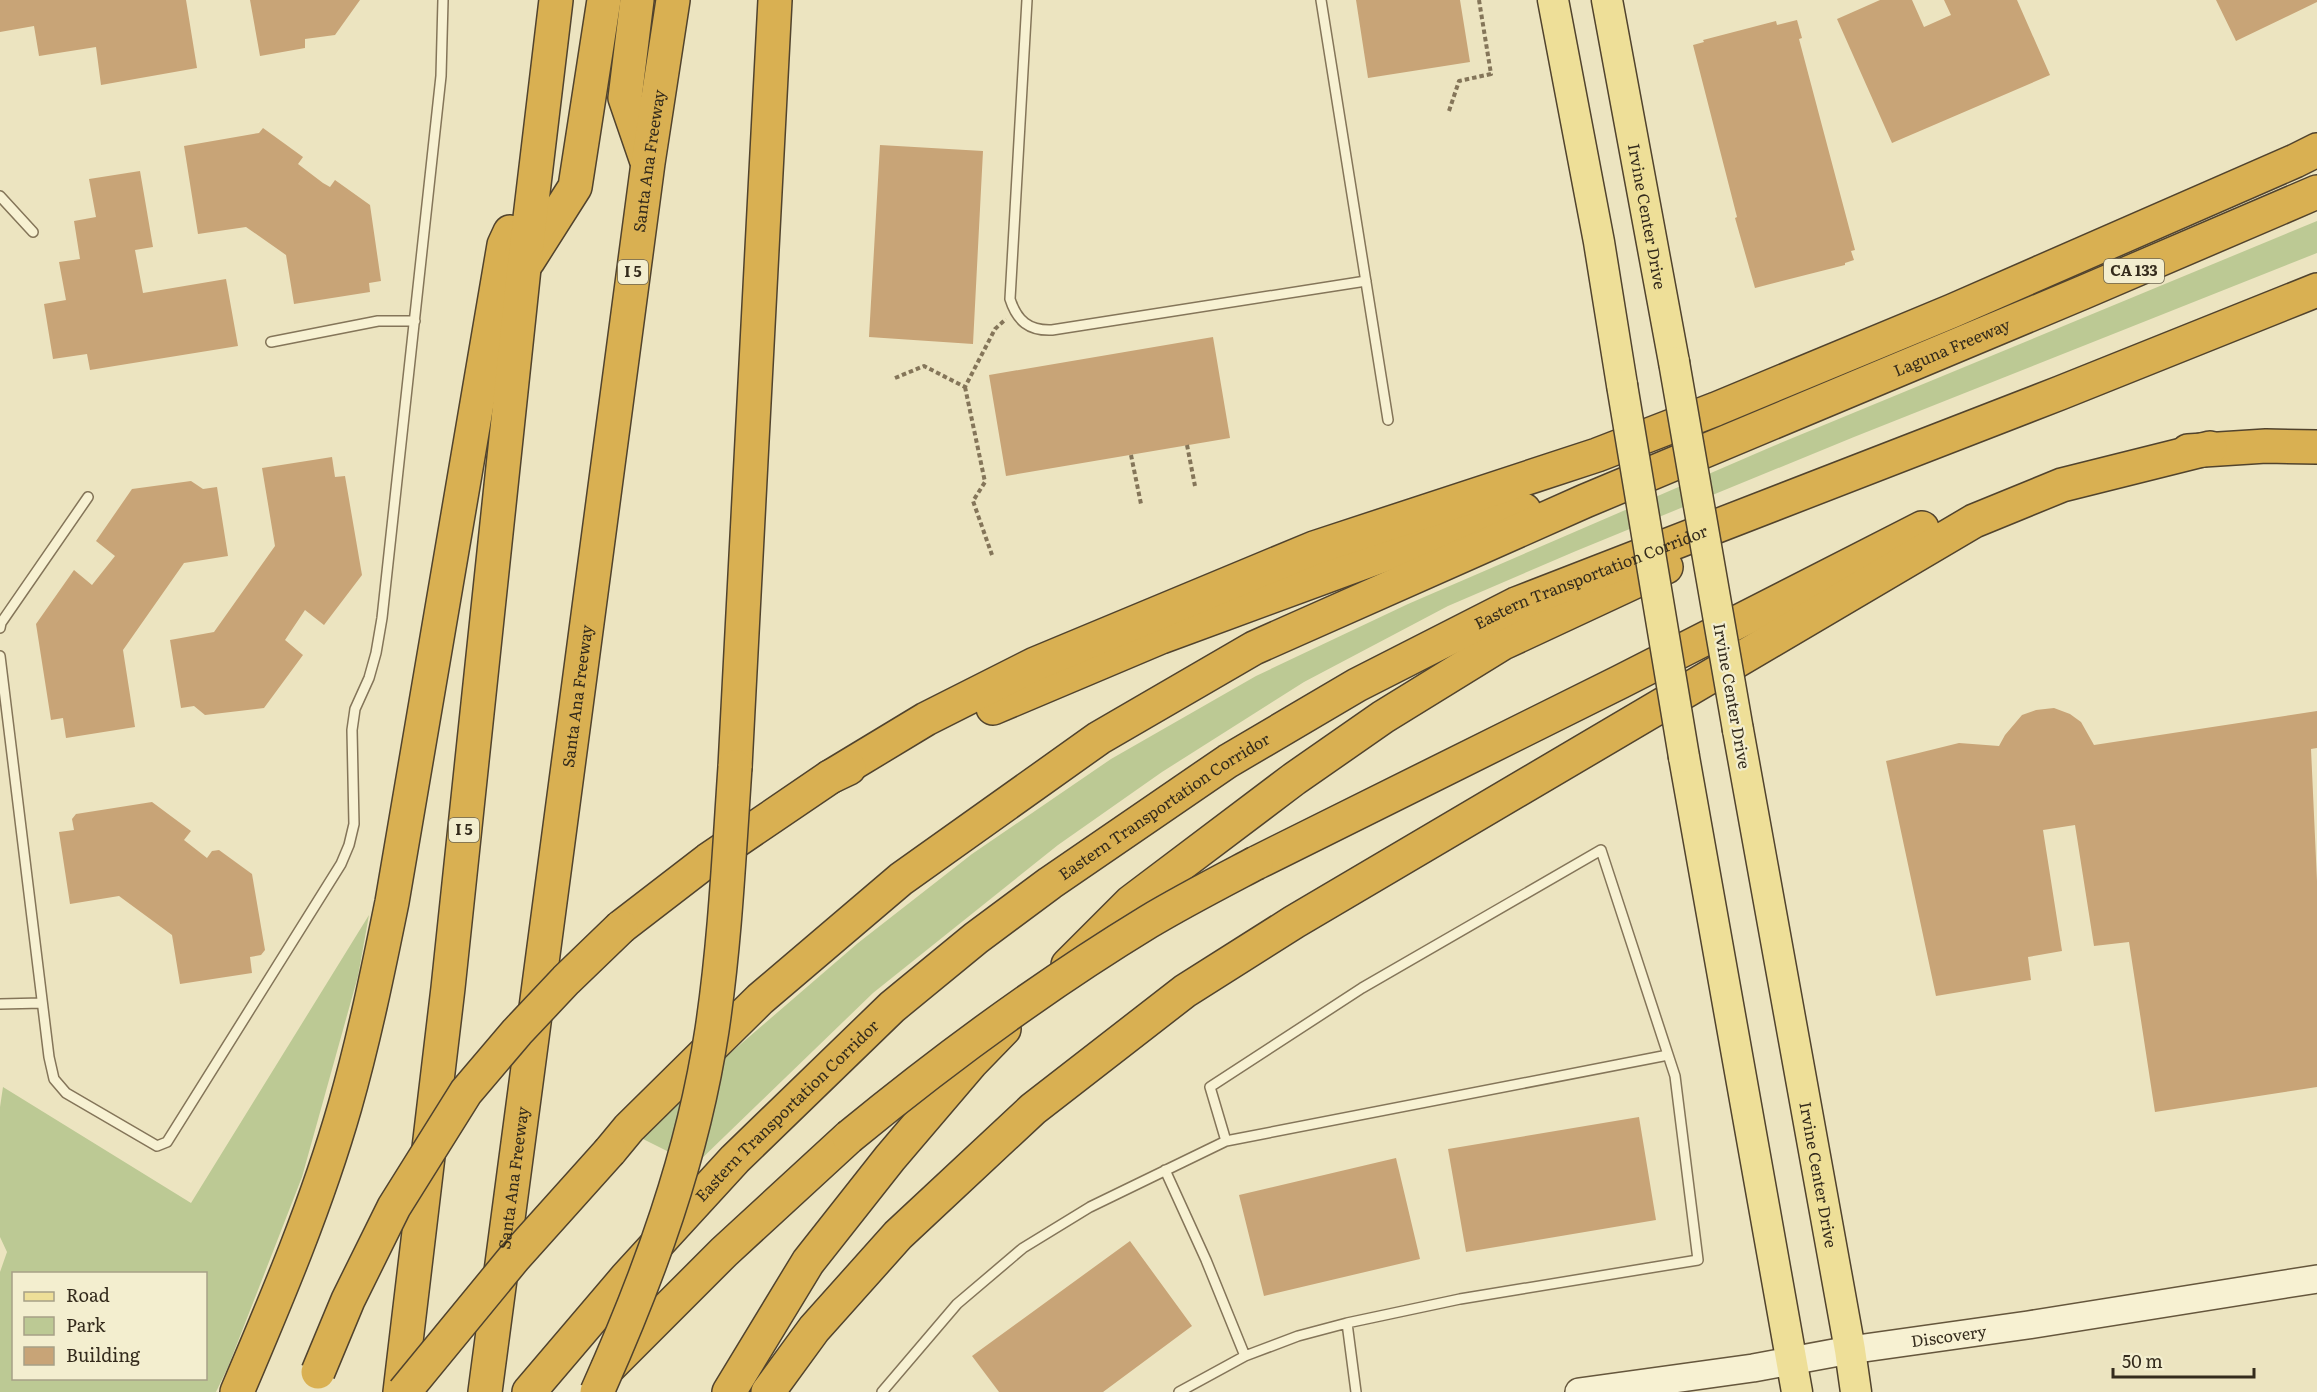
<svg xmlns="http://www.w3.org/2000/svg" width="2317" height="1392" viewBox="0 0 2317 1392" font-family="Literata,serif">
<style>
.green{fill:#bcc994;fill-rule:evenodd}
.building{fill:#c8a477}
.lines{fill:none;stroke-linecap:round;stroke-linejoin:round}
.lane-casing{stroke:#847559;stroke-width:12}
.secondary-casing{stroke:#65563c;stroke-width:30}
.primary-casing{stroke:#51432d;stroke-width:33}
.highway-casing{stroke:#51432d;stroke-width:36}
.path{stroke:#847559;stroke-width:4;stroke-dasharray:4.5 3;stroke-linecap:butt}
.lane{stroke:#f7f1d2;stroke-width:9}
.secondary{stroke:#f7f1d2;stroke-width:27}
.primary{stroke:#eedf98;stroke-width:30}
.highway{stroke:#d9b052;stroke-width:33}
.primary-bridge-casing{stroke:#51432d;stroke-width:33;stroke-linecap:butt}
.highway-bridge-casing{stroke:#51432d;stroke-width:36;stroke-linecap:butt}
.primary-bridge{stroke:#eedf98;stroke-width:30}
.highway-bridge{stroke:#d9b052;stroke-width:33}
.labels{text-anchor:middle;stroke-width:4.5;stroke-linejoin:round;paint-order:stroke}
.shield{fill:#f3eecf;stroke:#6d6652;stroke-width:1.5}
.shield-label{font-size:15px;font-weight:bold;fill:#342b1c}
.street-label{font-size:16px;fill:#342b1c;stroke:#f3eecf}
</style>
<rect width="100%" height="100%" fill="#ece4c0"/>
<path class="green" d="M2317,221V253L1854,437L1576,551L1448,606L1304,682L1162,772L1058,845L873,993L695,1165L639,1137L735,1049L858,943L972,854L1111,759L1256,676L1408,604L1771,447Z
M369,915L358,976L302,1177L228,1367L216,1392H0V1272L7,1252L0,1237V1107L3,1087L191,1203ZM14,1274H206V1378H14Z"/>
<path class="building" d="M0,0H186L197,68L101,85L96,47L39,56L34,26L0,32Z
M250,0H360L335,35L305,39V48L260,56Z
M1356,0H1460L1470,62L1368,78Z
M1880,0H1912L1924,27L1951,15L1944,0H2017L2050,75L1892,143L1837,19Z
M2216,0H2317V2L2236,41Z
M1797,20L1802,38L1799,39L1855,250L1851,251L1854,260L1845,263V265L1755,288L1735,218L1737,217L1693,45L1704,42L1703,40L1776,21L1777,25Z
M263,128L303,157L298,164L323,183L330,187L335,180L370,205L381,281L369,283L370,292L294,304L286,255L246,227L198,234L184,146L259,133Z
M880,145L983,151L973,344L869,337Z
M140,171L153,247L135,250L143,293L226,279L238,346L90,370L87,354L53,359L44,304L66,300L59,262L80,259L74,221L96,217L89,179Z
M1213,337L1230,438L1006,476L989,375Z
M332,457L335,477L345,476L362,575L324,625L305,610L285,640L303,655L264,708L205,715L194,706L181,708L170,640L214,632L275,546L262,468Z
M191,481L203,489L217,487L228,556L184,563L123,650L135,727L66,738L63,718L51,720L36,624L74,570L92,585L115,556L96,541L132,489Z
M2054,708L2070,714L2081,722L2094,745L2317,711V748L2311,749L2317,881V1087L2155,1112L2129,942L2094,946L2075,825L2043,830L2062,951L2028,957L2031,980L1936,996L1886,761L1959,743L1999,746L2005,735L2022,715L2036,710Z
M152,802L191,831L184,840L207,858L212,851L219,850L252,874L265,950L261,955L250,957L252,973L180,984L172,935L119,896L70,904L59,832L74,830L72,819L76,814Z
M1639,1117L1656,1220L1466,1252L1448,1149Z
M1396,1158L1420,1259L1264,1296L1239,1195Z
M1130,1241L1192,1326L1103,1392H999L972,1356Z"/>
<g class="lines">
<defs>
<path id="lane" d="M1027,0L1010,299C1017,321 1029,331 1052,330L1366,281
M1321,0L1388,420
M0,196L33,232
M271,342L378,321H415
M0,628L1,623L88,497
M0,656L49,1057L54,1079L66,1093L157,1146L167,1142L341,864L349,845L354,824L352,730L355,709L369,678L376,653L382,618L441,76L443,0
M0,1004L42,1003
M1226,1141L1668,1055
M1165,1170L1206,1260L1245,1356
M882,1392L957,1304L1023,1248L1090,1207L1226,1141L1210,1087L1362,988L1601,850L1675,1076L1698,1260L1460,1299L1347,1323
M1179,1392L1245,1356L1298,1336L1347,1323L1356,1392"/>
<g id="secondary">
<path id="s1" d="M1579,1392L1753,1368L1850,1350L2028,1325L2317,1279"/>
</g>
<g id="primary">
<path d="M1553,0L1599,242L1622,385"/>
<path id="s2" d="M1607,0L1674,362"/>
<path id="s3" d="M1738,730L1850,1350L1856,1392"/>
<path d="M1684,757L1797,1392"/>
</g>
<g id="highway">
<path d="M637,0L625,98L646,159"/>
<path d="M528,261L575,187L604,0"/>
<path d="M2188,451L2266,446L2317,447"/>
<path d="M993,708L1161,637L1419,542L1509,512L1524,510"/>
<path d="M735,767L775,0"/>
<path d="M830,777L926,719L1035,664L1314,548L1597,455L1716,409L1952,311L2295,161L2317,150"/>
<path d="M1256,863L1620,682L1922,528"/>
<path d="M621,927L708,860L830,777L849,768"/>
<path d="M1068,965L1131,902L1294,779L1383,717L1503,643L1666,567"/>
<path id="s4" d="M610,1151L629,1128L760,999L901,879L1099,738L1254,648L1585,501L2084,292L2317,192"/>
<path d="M608,1368L724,1252L849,1137"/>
<path d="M237,1392C277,1298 317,1204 345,1106C364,1039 378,971 392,902L504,245L510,232"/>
<path d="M400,1392L448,988L524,268L556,0"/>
<path id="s5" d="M485,1392L648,163L673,0"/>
<path id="s6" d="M529,1392L626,1278L735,1159L892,1007L976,938L1050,883L1228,761L1357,685L1516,604L2060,393L2317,290"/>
<path d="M729,1392L808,1262L890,1158L971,1063L1004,1029"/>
<path d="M768,1392L814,1329L898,1235L1033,1109L1185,991L1294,922L1974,521L2062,485L2210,448"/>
</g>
</defs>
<use href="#lane" class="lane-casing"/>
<use href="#secondary" class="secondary-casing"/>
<use href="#primary" class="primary-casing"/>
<use href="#highway" class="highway-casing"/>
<path class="path" d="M1449,111L1459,81L1491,74L1479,0
M895,378L924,366L965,387L995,329L1006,319
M965,387L985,482L973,501L992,555
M1187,445L1195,486
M1131,455L1141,504"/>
<use href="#lane" class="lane"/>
<use href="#secondary" class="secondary"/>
<use href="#primary" class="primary"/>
<use href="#highway" class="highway"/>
<defs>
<path id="primary-bridge" d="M1674,362L1738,730
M1622,385L1684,757"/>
<path id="highway-bridge" d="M849,1137C944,1059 1043,986 1148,922C1183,901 1220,882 1256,863
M318,1372L348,1300L394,1207L466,1092L517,1032L566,980L621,927
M404,1392L514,1258L610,1151
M597,1392C649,1276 693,1156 712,1030C725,943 729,855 735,767"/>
</defs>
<use href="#primary-bridge" class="primary-bridge-casing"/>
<use href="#highway-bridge" class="highway-bridge-casing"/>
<use href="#primary-bridge" class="primary-bridge"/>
<use href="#highway-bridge" class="highway-bridge"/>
</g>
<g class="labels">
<g class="shield">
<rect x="2104" y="259" width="60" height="24" rx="4.5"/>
<rect x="618" y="260" width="30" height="24" rx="4.5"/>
<rect x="449" y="818" width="30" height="24" rx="4.5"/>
</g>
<g class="shield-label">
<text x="2134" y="276">CA 133</text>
<text x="633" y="277">I 5</text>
<text x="464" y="835">I 5</text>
</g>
<g class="street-label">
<text dy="6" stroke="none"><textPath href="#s5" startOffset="1242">Santa Ana Freeway</textPath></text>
<text dy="6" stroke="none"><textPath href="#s2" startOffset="220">Irvine Center Drive</textPath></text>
<text dy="6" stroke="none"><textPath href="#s4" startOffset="1581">Laguna Freeway</textPath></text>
<text dy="6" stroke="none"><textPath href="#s6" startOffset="1354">Eastern Transportation Corridor</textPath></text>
<text dy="6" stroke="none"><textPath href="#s5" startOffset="702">Santa Ana Freeway</textPath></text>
<text transform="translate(1732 696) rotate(80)" y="6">Irvine Center Drive</text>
<text dy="6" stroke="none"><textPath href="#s6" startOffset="868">Eastern Transportation Corridor</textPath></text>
<text dy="6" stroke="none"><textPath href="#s6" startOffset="382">Eastern Transportation Corridor</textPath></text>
<text dy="6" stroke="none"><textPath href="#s3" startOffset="452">Irvine Center Drive</textPath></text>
<text dy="6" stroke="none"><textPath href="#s5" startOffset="216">Santa Ana Freeway</textPath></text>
<text dy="6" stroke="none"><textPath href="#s1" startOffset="374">Discovery</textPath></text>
</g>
</g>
<rect x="12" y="1272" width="195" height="108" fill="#f3eecf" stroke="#a7a087" stroke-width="1.5"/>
<rect x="24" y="1292" width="30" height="9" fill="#eedf98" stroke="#a7a087" stroke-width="1.5"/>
<text x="66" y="1302" font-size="18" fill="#342b1c">Road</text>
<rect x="24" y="1317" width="30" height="18" fill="#bcc994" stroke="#a7a087" stroke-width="1.5"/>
<text x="66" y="1332" font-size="18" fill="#342b1c">Park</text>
<rect x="24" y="1347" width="30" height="18" fill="#c8a477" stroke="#a7a087" stroke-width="1.5"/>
<text x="66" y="1362" font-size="18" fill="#342b1c">Building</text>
<path d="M2113 1368v9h141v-9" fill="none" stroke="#342b1c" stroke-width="3"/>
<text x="2122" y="1368" font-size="18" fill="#342b1c" stroke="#f3eecf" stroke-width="4.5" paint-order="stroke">50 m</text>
</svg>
